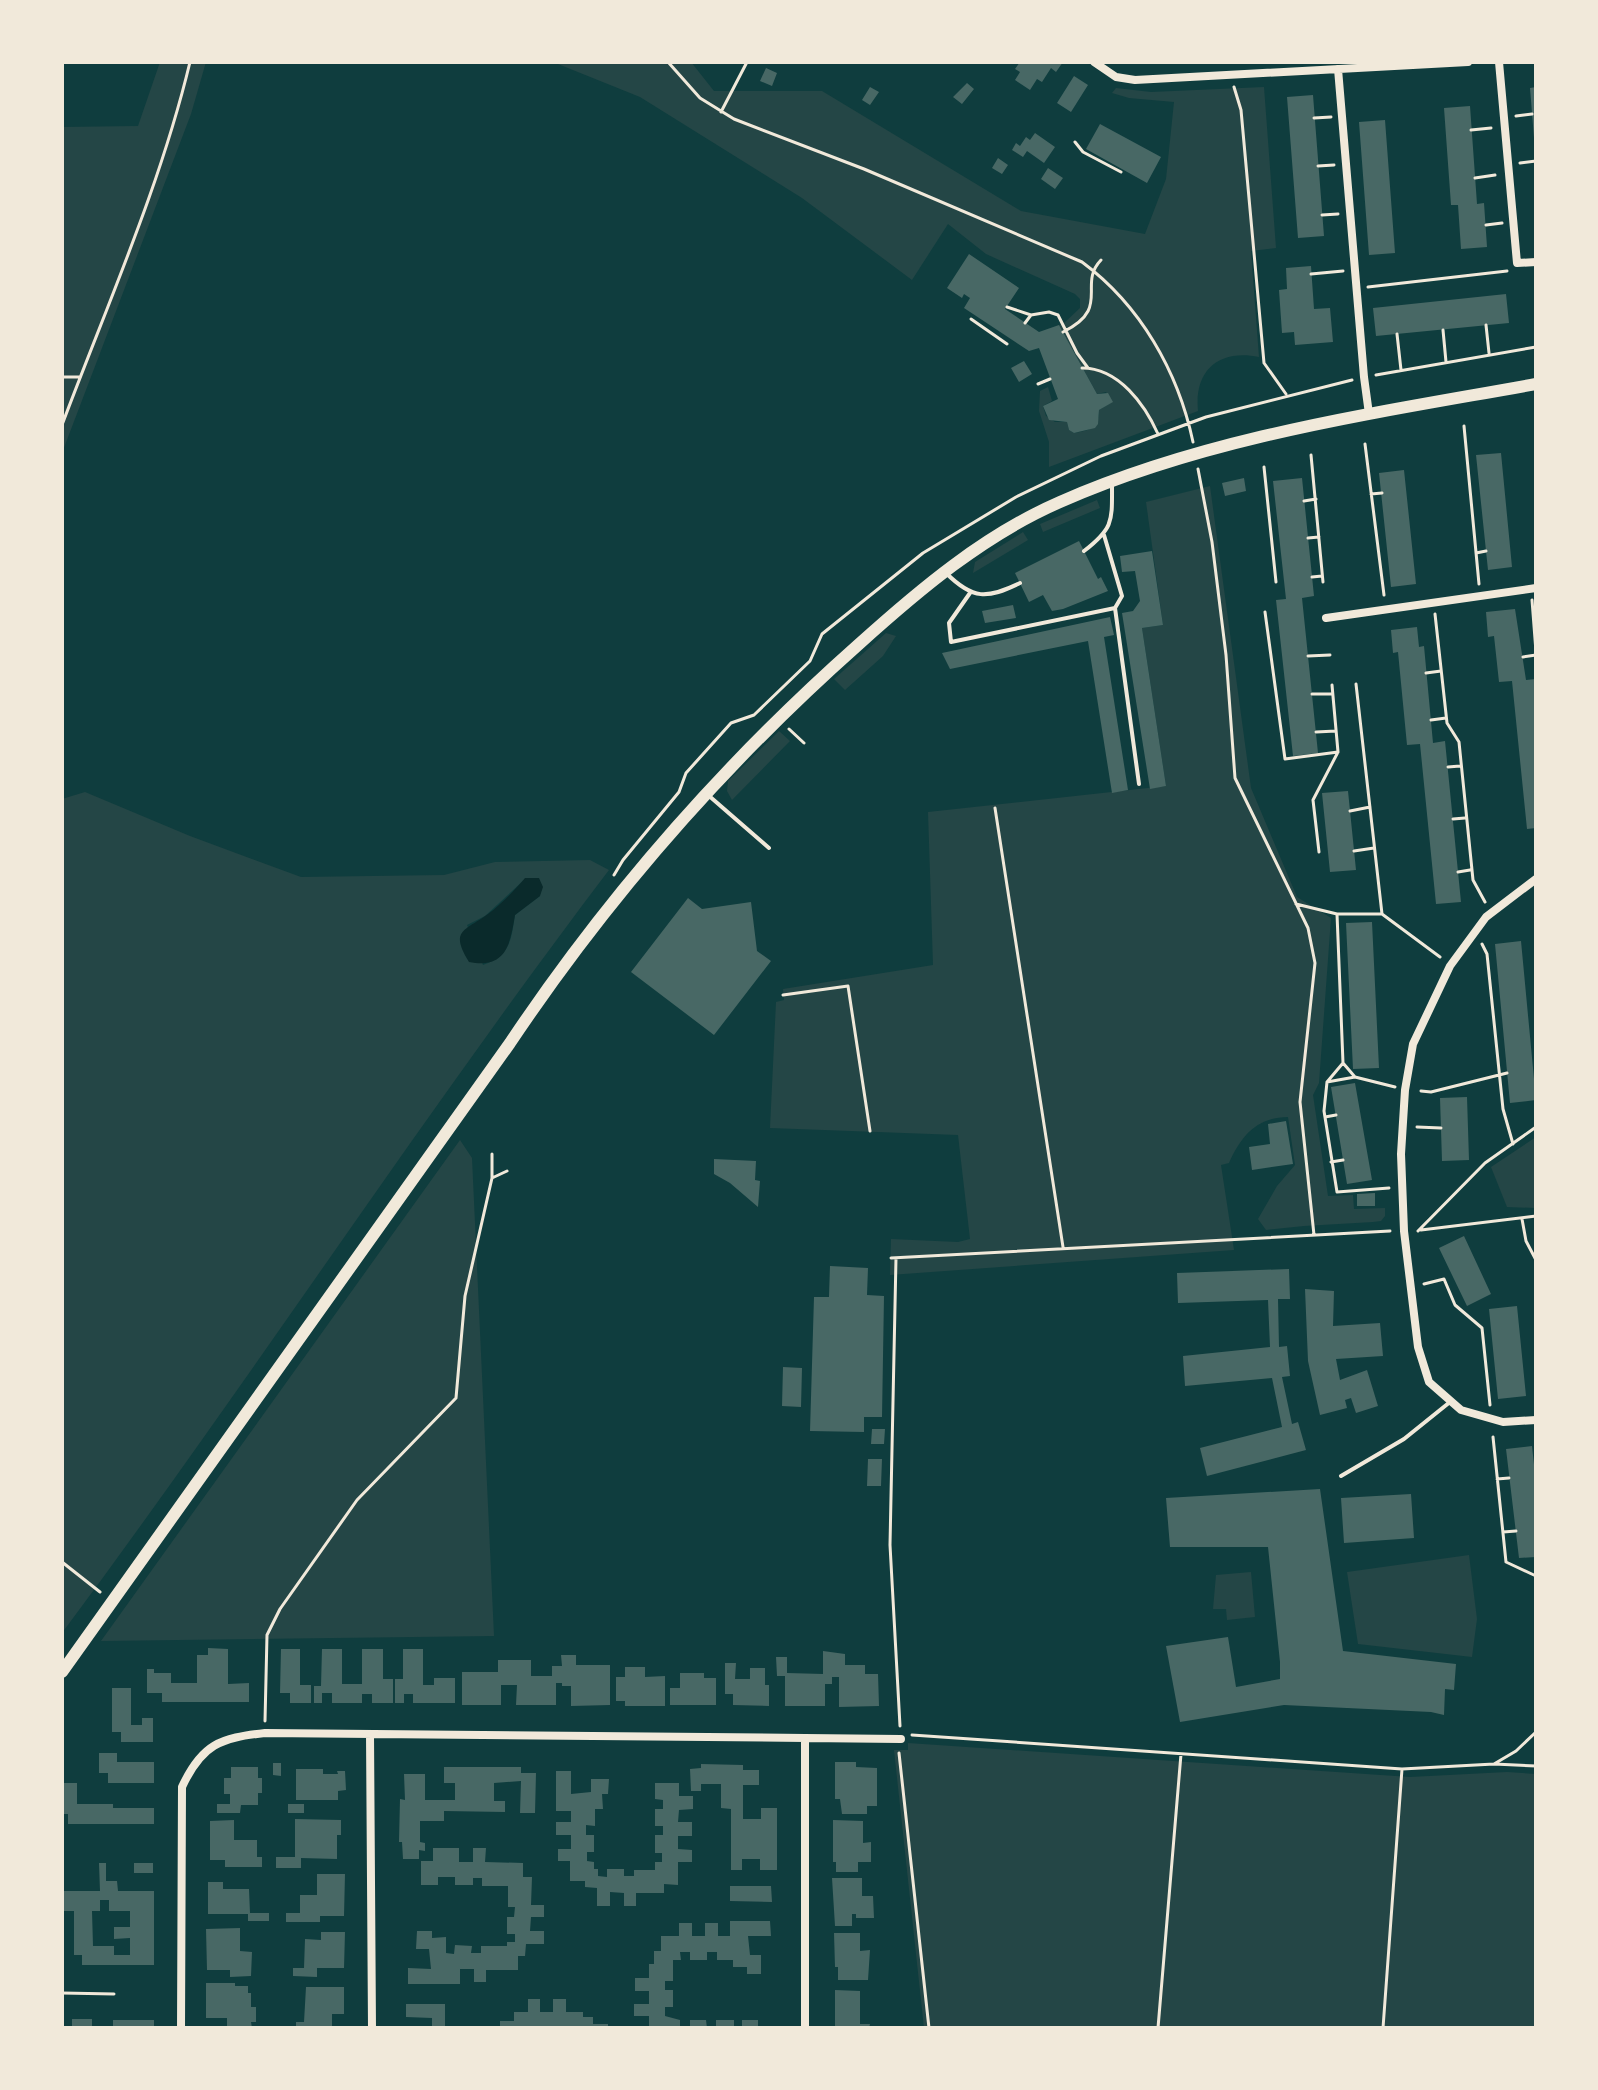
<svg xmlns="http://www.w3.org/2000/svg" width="1598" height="2090" viewBox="0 0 1598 2090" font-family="'DejaVu Sans',sans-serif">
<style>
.green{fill:#244646;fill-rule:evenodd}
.water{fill:#0a2a2b}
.building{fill:#486865;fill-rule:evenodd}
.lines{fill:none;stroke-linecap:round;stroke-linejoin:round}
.path{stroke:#f1e9da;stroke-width:3}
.service{stroke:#f1e9da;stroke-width:4}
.minor{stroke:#f1e9da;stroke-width:8}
.secondary{stroke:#f1e9da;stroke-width:12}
</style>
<rect width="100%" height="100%" fill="#0f3d3e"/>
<path class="green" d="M160,62H206L191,114L62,453V127L138,126Z
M553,62H691L714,91H822L1021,211L1145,234L1166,179L1174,102L1129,98L1112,93L1116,88L1151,92L1264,87L1276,248L1251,251L1259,357C1219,349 1194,370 1198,411L1049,467V442L1039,411L1040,391L1048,387L1052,401L1043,406L1046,416L1055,422H1067L1069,430L1074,433C1091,430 1099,428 1099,410L1112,402L1106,392L1097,394L1059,325L1063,324L1080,308V299L1075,294L986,254L948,224L912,280L802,198L640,97Z
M1210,486L1251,788L1297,897L1331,918L1319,1083L1313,1095L1328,1196L1353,1195L1354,1209L1385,1208V1216L1381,1221L1373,1222L1304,1226L1266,1230L1258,1219L1277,1186L1295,1165L1288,1117C1257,1117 1241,1136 1229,1163L1221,1165L1234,1250L890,1275L891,1239L958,1242L970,1239L958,1135L770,1128L776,1002L784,1000L783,989L933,965L928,812L1166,786L1142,628L1163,625L1146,502Z
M1097,500L1100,508L1043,532L1040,524Z
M1023,532L1028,540L973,573L975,562Z
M886,633L896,636L883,656L845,690L834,679Z
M779,731L790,741L732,800L727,791L728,781Z
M85,792L190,836L301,877L444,875L495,862L590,860L609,870C420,1119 249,1382 62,1633V799ZM525,879L540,896L515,915C511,941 510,956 483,965L467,925L485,916Z
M1536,1137V1208L1507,1207L1491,1167Z
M460,1140L472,1158L494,1636L101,1641Z
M1469,1555L1477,1619L1472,1657L1358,1644L1347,1572Z
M1251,1572L1255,1617L1227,1620L1226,1609H1213L1216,1575Z
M908,1743L1410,1777L1507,1772L1536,1774V2028H924L894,1750H908Z"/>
<path class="water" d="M525,878H539L543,887L540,896L515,915C510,945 506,969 469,962C449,930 465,931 488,914C501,904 514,891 525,878Z"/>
<path class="building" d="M1020,62H1063L1056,72L1051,68L1042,82L1037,79L1030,90L1015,80L1020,72L1015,69Z
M766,68L777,73L772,86L760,81Z
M1074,76L1088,85L1071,112L1057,103Z
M967,83L974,89L962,104L953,97Z
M870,87L879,92L870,105L862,100Z
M1536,87V137L1534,138L1530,88Z
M1313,95L1324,236L1298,238L1287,97Z
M1470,106L1477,204L1484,203L1487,247L1461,249L1458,205H1451L1444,108Z
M1385,120L1395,253L1369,255L1359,122Z
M1100,124L1161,157L1147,183L1086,149Z
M1035,133L1055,147L1044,163L1027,151L1023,157L1012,150L1016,143L1020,146L1026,137L1030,140Z
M998,158L1008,165L1002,174L992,168Z
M1048,168L1063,178L1055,189L1041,179Z
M969,254L1019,288L1005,309L1039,332L1059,325L1097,394L1108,393L1113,402L1099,410L1098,424L1095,428L1074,433L1069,430L1067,422L1049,420L1043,406L1058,399L1039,348L1029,351L964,308L970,298L964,294L962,298L947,288Z
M1311,266L1314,309L1330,308L1333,342L1295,345L1294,332L1282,333L1279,290L1287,289L1286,268Z
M1506,294L1509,323L1376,336L1373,308Z
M1024,361L1032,374L1019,382L1011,368Z
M1501,453L1512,567L1488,570L1476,455Z
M1404,470L1416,584L1391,587L1379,473Z
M1244,478L1246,491L1225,496L1222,483Z
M1302,478L1314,596L1302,598L1318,753L1293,756L1276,600L1286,599L1273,481Z
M1079,541L1098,579L1101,577L1108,591L1063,609L1052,611L1043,595L1029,602L1015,573Z
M1152,551L1163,625L1142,628L1166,786L1150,789L1122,613L1133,611L1140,601L1135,571L1122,572L1120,556Z
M1013,605L1016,618L985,623L982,611Z
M1515,609L1526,680L1536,679V828L1527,829L1512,681L1499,682L1494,636L1488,637L1486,612Z
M1110,617L1114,635L1104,637L1128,790L1112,793L1088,641L950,669L942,653Z
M1417,627L1419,647L1424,646L1433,743L1445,741L1461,902L1436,904L1420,744L1407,745L1398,652L1393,653L1391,630Z
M1348,791L1356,870L1330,872L1322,793Z
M688,898L702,909L751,902L757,951L771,961L714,1035L631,972Z
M1372,922L1379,1068L1353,1069L1346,923Z
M1521,941L1536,1100L1510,1103L1495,944Z
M1355,1083L1372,1180L1347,1184L1331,1087Z
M1467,1097L1469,1160L1442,1161L1440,1098Z
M1286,1121L1293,1164L1252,1170L1249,1147L1270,1144L1268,1124Z
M714,1159L756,1161L755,1180L760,1181L758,1207L730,1183L714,1174Z
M1375,1193V1206H1357V1194Z
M1464,1236L1491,1294L1467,1306L1439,1248Z
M830,1266L868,1268L867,1295L884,1296L882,1417H864V1432L810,1431L814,1297H829Z
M1289,1269L1290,1299H1278L1279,1347L1287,1346L1290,1376L1282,1377L1292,1424L1298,1422L1306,1450L1207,1476L1200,1448L1282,1427L1272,1378L1185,1386L1183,1356L1270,1347L1268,1300L1178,1303L1177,1273Z
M1305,1289L1334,1291L1333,1326L1380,1323L1383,1356L1336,1359L1340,1380L1367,1370L1378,1406L1356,1413L1351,1398L1345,1400L1347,1408L1320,1415L1308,1361Z
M1517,1306L1526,1396L1498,1399L1489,1309Z
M783,1367L802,1368L801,1407L782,1406Z
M872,1429H885L884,1444H871Z
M1532,1446L1536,1483V1557L1519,1558L1506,1449Z
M868,1459H882L881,1486H867Z
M1320,1489L1343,1651L1456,1664L1454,1690L1445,1689L1444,1715L1431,1712L1284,1705L1180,1722L1166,1646L1228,1637L1236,1687L1280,1679V1662L1268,1547H1170L1166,1498Z
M1411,1494L1414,1538L1344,1543L1341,1498Z
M208,1648L228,1649V1684L249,1683V1702H162V1693H147V1669H154V1673H171V1683H197V1655H208Z
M281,1649H300V1685H311V1703H290V1693H280Z
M322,1649H342V1684H362V1649H383V1679H393V1703H372V1694H362V1703H332V1693H322V1703H314V1686H321Z
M403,1649H423V1685H434V1678H455V1703H413V1694H404V1703H395V1679H403Z
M823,1651L845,1654V1665H865V1674H878L879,1706L839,1707V1677H832V1684H825V1706H785V1676H777L776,1657H787V1673L823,1674Z
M561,1655H576V1665H610V1705L571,1706V1686H562V1683H556V1705H516L517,1685H501V1705H462V1672H498V1660H531V1676H552V1666H562Z
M725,1663H736L735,1679H750V1668H765V1685H769V1706L733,1705V1694H725Z
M625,1667H645V1677L665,1676V1706H625V1701H616V1677H625Z
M680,1673H704V1678H716V1705H670V1688H680Z
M112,1688H131V1725H142V1718H153V1742H121V1732H112Z
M99,1753H117V1762H154V1783H108V1773H99Z
M835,1762H856V1767L877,1768V1806H867V1814H842L840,1799H835Z
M273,1763H281V1776L273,1775Z
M701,1764L743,1765V1770H759V1785H743V1819H761V1808H777V1870H760V1859H742V1870H731V1809L721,1808V1784H701V1791H691L690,1769L701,1768Z
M231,1767H258V1778H262V1793H258V1805H241L240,1813H217V1804H230V1794H224V1778H231Z
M444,1767H521V1773H536L535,1813H520L521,1781L494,1783V1801H505V1812L444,1811V1821H420V1842L425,1843V1851L419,1850V1859H403L402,1842H399L400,1799L405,1800L404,1774H425V1800H455V1783H444Z
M296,1769H323V1774H338L337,1771H345L346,1790L338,1791V1800H296Z
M556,1771H571V1794L591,1792V1779H609L608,1794H602L603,1809H595V1826L586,1825V1835H594V1852H587V1861L594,1862V1869H598V1876L607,1877V1869H624V1876H634V1870H655V1862H662V1853H655V1835H663V1826H655V1809H663V1800L655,1799V1783H679V1796H693V1809L679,1810L678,1822H692V1836H678V1849L692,1850V1862H678V1885L664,1884V1893H636V1906H624V1893L610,1892V1906H597V1888L585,1887V1881H570V1861H558V1849H571V1835H556V1822H571V1811H556Z
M62,1783H77V1804H113V1808H154V1824H68V1814H62Z
M288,1804H304V1813H288Z
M295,1819L341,1820V1835H337V1859L301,1858V1868H276V1857H295Z
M234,1820V1840H257V1857H262V1867H225V1860H210V1821Z
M833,1820L863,1821V1843L871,1842V1862H858V1872H836V1862H833Z
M433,1848H459V1862H473V1848H486L485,1862L523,1863V1877H532L531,1905H544V1917H531L530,1931H544V1944H526L525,1956H518V1970H486V1982H474V1969H460V1984H408V1968L431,1969L429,1949H416L417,1931H432V1938L446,1937V1953L454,1954L455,1945L472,1946L471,1953H481V1946H507V1942H515V1934H507V1917H514L515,1907H508V1886H482V1878H473V1885H455V1877H438V1885H421V1861H433Z
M99,1863H106V1881H117L118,1891H154V1965H82V1955H74V1911H62V1891H100ZM100,1900H109V1911H130V1927H114V1939L130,1938V1955H114V1946H93L92,1911H100Z
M134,1863H153V1873H134Z
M317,1874H345L344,1916H320V1922H286V1913H300V1895H317Z
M832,1878H862V1896H873L874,1918H856V1914H852V1926H835Z
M208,1882H223V1889H249L250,1913H269V1921H248V1914H208Z
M730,1886H771L772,1902L730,1901Z
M730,1921H770L771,1936H748L750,1955H761V1974H747V1967H733V1960H717V1952H707V1960H690V1952H680L681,1960H673V1981H665V1990H673V2007H665V2016L680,2020V2028H649V2016H634V2004H649V1991H635V1978H649V1964H654V1951H661V1936H679V1923H692V1936H705V1923H718V1936H730Z
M240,1928V1951L252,1952L251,1976L230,1977V1970H207L206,1929Z
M321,1932H345L344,1968H317V1977L293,1976V1968H304L305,1939L321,1940Z
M834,1933H860V1951L870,1950L868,1980H838V1967H835Z
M206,1983H235V1986H248V1993H251V2007H256V2022H251L252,2028H227V2018H206Z
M306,1987H344V2014H332V2028H296V2022H304Z
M835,1990L860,1991V2024H870L869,2028L835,2026Z
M528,1999H540V2012H553V1999H566V2012H583V2017H593V2024H608V2028H500V2021H514V2012H528Z
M406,2004H445V2028H432V2018L406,2017Z
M72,2019H92V2028H72Z
M113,2020H154V2028H113Z
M690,2020H706L707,2028H690Z
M716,2020H734V2028H716Z
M742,2020H758V2028H742Z"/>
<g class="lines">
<path class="path" d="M668,62L700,98L734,119L864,169L1082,262C1140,305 1178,371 1193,442
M1234,87L1241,110L1264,363L1286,394
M721,112L747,62
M1516,116L1532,114
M1314,118L1331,117
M1471,130L1491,128
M1075,142L1083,152L1121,172
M1520,163L1536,161
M1318,166L1334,165
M1475,178L1495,175
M1322,215L1338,214
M1486,225L1502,223
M1311,274L1343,271
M1368,287L1507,271
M1007,307L1031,315
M971,319L1007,344
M1025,323L1031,315L1049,312L1058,315L1077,353L1088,368
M1486,325L1489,353
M1443,330L1446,362
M1063,332C1112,308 1077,285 1101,260
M1397,334L1401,370
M1082,368C1119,368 1145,405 1158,434
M1376,375L1536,347
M62,377H80
M1038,384L1050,379
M62,425C107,305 160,187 190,62
M1464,426L1479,584
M1365,444L1384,595
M1311,455L1323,582
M1264,467L1276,582
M1198,469L1212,542L1226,655L1235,778L1308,928L1315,963L1300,1102L1314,1235
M1371,494L1382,493
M1304,501L1316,499
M1308,538L1319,537
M1476,553L1486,551
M1312,577L1322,576
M1532,600L1536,652
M1265,612L1285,759L1338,752
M1435,614L1447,723L1459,742L1473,880L1485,902
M1308,656L1330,655
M1523,657L1536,655
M1426,673L1441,671
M1356,684L1382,914
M1312,694H1332
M1431,720L1446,718
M789,729L804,743
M1316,732L1336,731
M1448,767L1460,766
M995,808L1063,1247
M1350,811L1370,807
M1453,819L1465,818
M1354,851L1374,848
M1319,852L1313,800L1338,752L1332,685
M1458,872L1470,870
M614,875L623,860L679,792L686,773L731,723L754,715L810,661L822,634L923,553L1016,497L1101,456L1206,417L1352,380
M1296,904L1337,914H1382L1440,957
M1337,914L1343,1063L1355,1077L1395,1087
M1482,944L1487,954L1503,1109L1513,1144
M783,995L848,986L870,1131
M1343,1063L1327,1082L1324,1111L1337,1192L1389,1188
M1327,1082L1355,1077
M1421,1091L1431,1092L1507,1073
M1325,1117L1336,1115
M1417,1127L1441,1128
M492,1154V1178
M1331,1162L1343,1160
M1522,1219L1526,1241L1536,1260
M1421,1230L1536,1216
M1418,1231L1485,1163L1536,1127
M891,1258L1390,1231
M896,1258L890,1545L900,1726
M1424,1284L1444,1279L1455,1305L1482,1328L1490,1405
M1493,1437L1506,1562L1536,1576
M1497,1479L1509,1478
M1503,1532L1516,1531
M62,1562L100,1592
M265,1721L267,1635L280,1609L357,1500L456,1398L465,1296L492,1178L507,1171
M912,1735L1402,1769L1494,1764L1536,1766
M899,1753L929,2028
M1494,1764L1516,1751L1536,1732
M62,1993L114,1994
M1158,2028L1181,1754
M1383,2028L1402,1769"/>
<path class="service" d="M1084,551C1114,528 1112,521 1112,484
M946,573C973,600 987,599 1020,583
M970,593L949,623L951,642L1115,608L1122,596L1104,535
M1115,608L1139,784
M708,795L769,848
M1341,1476L1404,1439L1450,1402"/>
<path class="minor" d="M1094,62L1116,77L1135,80L1468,62
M1499,62L1517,263L1536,262
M1338,69L1364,377L1369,414
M1326,618L1536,588
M1536,879L1486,917L1450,966L1413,1044L1405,1090L1401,1154L1404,1231L1418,1347L1429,1382L1461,1410L1503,1422L1536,1420
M370,1734L372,2028
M805,1738L901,1739
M181,2028L182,1787C202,1744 220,1738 265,1733L805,1738V2028"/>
<path class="secondary" d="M62,1672L510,1043C609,895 725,763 858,645C919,590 984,535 1060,502C1210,436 1376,413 1536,384"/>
</g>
<rect width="1598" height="2090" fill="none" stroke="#f1e9da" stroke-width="128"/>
</svg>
